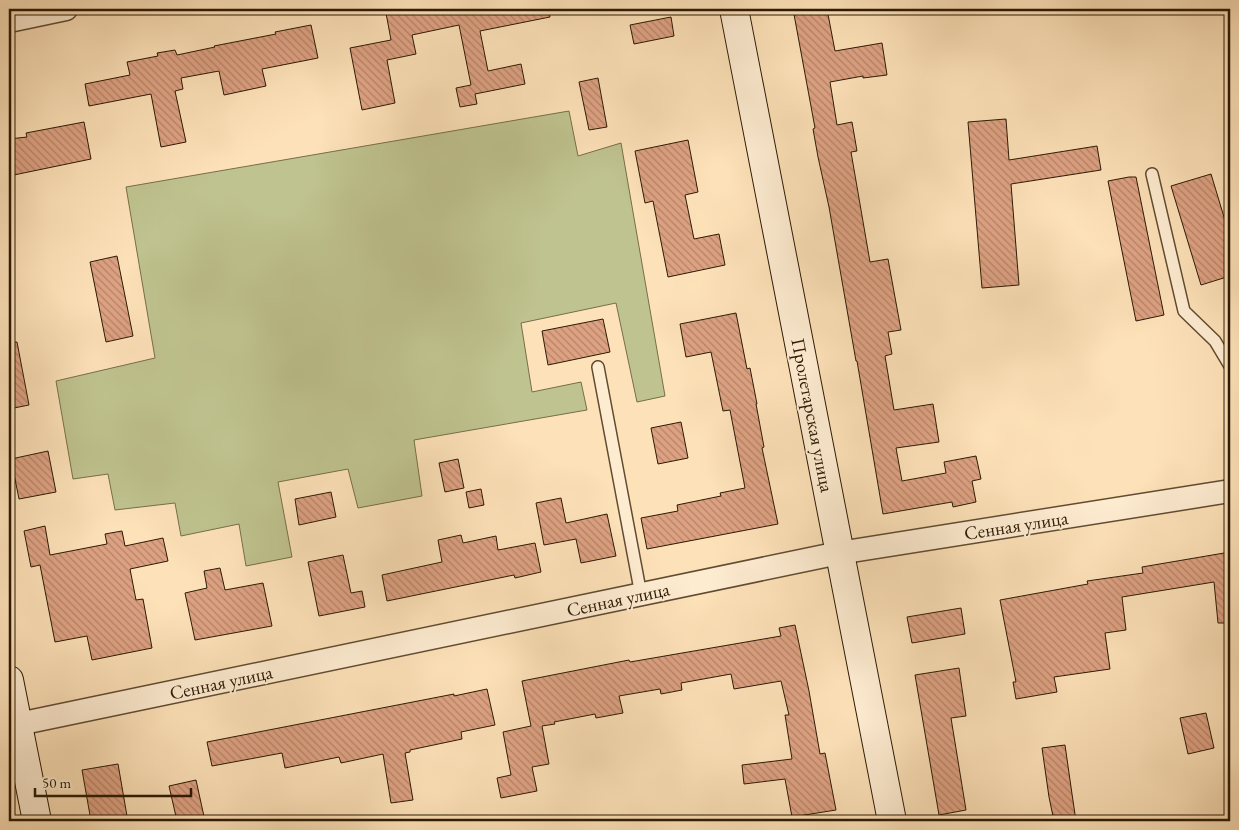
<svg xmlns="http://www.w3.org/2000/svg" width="1239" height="830" viewBox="0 0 1239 830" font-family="'EB Garamond',serif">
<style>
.green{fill:#bfc38f;stroke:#766e4a}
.building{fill:url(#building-back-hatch);stroke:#2c1a04}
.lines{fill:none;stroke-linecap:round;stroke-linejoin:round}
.lane-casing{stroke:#604c31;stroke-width:14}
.street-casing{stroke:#604c31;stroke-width:25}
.secondary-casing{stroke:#2c1a04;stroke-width:30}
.lane{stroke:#feecd1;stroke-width:11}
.street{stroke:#feecd1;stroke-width:22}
.secondary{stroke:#feecd1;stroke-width:28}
.labels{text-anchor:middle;stroke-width:4;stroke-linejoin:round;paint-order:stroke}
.street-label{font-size:19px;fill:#2c1a04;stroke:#feecd1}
</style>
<defs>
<pattern id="building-back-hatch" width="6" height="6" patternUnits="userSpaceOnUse" patternTransform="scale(1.25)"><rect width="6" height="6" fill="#dea283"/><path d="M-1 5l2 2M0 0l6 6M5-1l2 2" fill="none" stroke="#b48369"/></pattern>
</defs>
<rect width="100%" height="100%" fill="#fde1b8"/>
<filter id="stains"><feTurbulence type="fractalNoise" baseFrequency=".004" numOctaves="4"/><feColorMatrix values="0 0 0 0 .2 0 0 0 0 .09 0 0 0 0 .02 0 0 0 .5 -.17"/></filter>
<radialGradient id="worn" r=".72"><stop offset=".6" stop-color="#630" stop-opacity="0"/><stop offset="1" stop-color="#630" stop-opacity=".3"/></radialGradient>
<path class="green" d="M569,111L578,156L621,143L665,396L637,402L616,303L521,323L532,392L581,382L587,410L414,440L422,496L358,508L348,469L278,482L292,557L246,566L239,524L181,536L175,503L115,510L108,474L73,479L56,381L155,358L126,187Z"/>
<path class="building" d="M409,9H549L550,17L480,31L488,71L521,64L525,84L475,94L477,104L460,107L456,88L471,85L459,25L412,35L416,54L387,60L395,103L362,110L350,48L391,40L386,13Z
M793,9H827L835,51L882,43L887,75L863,78V76L830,82L837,125L852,122L857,151L851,152L870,262L888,259L901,330L888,332L892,354L885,356L894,410L933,404L939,442L896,448L902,481L946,473L944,462L976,456L981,479L972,481L976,502L953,507L952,502L883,514L857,361H856L829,207L818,157L813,129L815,128Z
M671,17L674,36L634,44L630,25Z
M311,25L318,58L262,69L266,86L224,95L219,71L181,78L183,89L175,91L186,142L161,147L151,94L89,106L85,84L130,75L127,62L158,56L157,53L175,50L177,55L215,47L214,46L276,34L275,32Z
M598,78L607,127L589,130L579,82Z
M1006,119L1009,160L1097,146L1101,170L1011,184L1019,285L982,288L968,122Z
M84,122L91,159L9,176V139L27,137L26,133Z
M688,140L698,192L685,195L694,239L719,234L725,265L668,277L653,201L645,203L635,151Z
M1211,174L1230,237V276L1201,285L1171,186Z
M1129,177H1136L1164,315L1136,321L1108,181Z
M117,256L133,336L106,342L90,262Z
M736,313L747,369L750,368L757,404H756L764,447L762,448L778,524L647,549L641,518L678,511L677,505L721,496L720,493L745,488L730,410L723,411L711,352L686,357L680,324Z
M603,319L610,352L548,365L542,331Z
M17,342L29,405L9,409V343Z
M681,422L688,458L658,464L651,428Z
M48,451L56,492L19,499L11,459Z
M458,459L464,488L445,492L439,463Z
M481,489L484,505L469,508L466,492Z
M331,492L336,517L299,525L295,499Z
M561,498L566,523L607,514L616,556L581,563L576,539L544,545L536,503Z
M45,526L50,555L107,544L105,534L122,531L125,546L163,538L168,561L130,569L136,600L143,599L152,648L92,660L87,636L55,642L40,565L31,567L24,531Z
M461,535L463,543L496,536L498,550L535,543L541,572L515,578L514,575L387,601L382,575L442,562L438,540Z
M1230,552V623H1218L1214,582L1122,597L1126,630L1105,633L1110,669L1054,677L1057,692L1016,699L1013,682H1016L1000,600L1088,584L1087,581L1143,573L1142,567Z
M343,555L351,593L362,591L365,607L319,616L308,562Z
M220,568L225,590L263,583L272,626L195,640L185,593L207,588L204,571Z
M961,608L965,634L912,643L907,617Z
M795,625L809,691L820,754L825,753L836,810L792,817L785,779L744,784L742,765L792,759L785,715H789L781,681L734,689L731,674L681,683L682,690L661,694L660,689L619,696L623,713L596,718L595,714L554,722L555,724L542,726L549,764L532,767L537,791L501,798L497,778L511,775L503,732L531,726L522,681L629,660L630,662L781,636L779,628Z
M959,668L966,716L951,718L966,810L939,815L915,675Z
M487,689L495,725L461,732L462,739L410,750V752L405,753L413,800L391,803L383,754L341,763L339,757L285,768L282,753L212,766L207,742L454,694V696Z
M1206,713L1214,748L1188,754L1180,718Z
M1065,745L1072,794L1076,821H1054L1049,797L1042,748Z
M118,764L127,816L91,821L82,770Z
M196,780L205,821H177L169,786Z"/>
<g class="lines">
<defs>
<path id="lane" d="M1152,174L1184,311L1215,341L1230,366
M598,367L641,595"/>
<path id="street" d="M9,21L66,9
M9,726L839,553L1230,491"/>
<path id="secondary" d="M734,9L892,821
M9,680L37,821"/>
</defs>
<use href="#lane" class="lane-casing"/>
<use href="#street" class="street-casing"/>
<use href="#secondary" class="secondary-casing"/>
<use href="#lane" class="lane"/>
<use href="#street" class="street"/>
<use href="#secondary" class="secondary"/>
</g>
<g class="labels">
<g class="street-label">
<text transform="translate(813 415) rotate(79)" y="7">Пролетарская улица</text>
<text transform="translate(1016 525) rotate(-9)" y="7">Сенная улица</text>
<text transform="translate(618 599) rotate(-12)" y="7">Сенная улица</text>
<text transform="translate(221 682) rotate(-12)" y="7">Сенная улица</text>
</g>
</g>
<rect width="1239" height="830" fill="none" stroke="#fde1b8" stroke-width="30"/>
<rect x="10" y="10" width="1219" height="810" fill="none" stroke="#2c1a04" stroke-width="2.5"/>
<rect x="15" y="15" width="1209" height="800" fill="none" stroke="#2c1a04"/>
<path d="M35 788v8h156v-8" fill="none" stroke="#2c1a04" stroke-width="2.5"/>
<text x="42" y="788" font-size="15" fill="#2c1a04" stroke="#feecd1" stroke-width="4" paint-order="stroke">50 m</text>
<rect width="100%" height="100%" filter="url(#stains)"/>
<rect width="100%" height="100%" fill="url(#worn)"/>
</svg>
